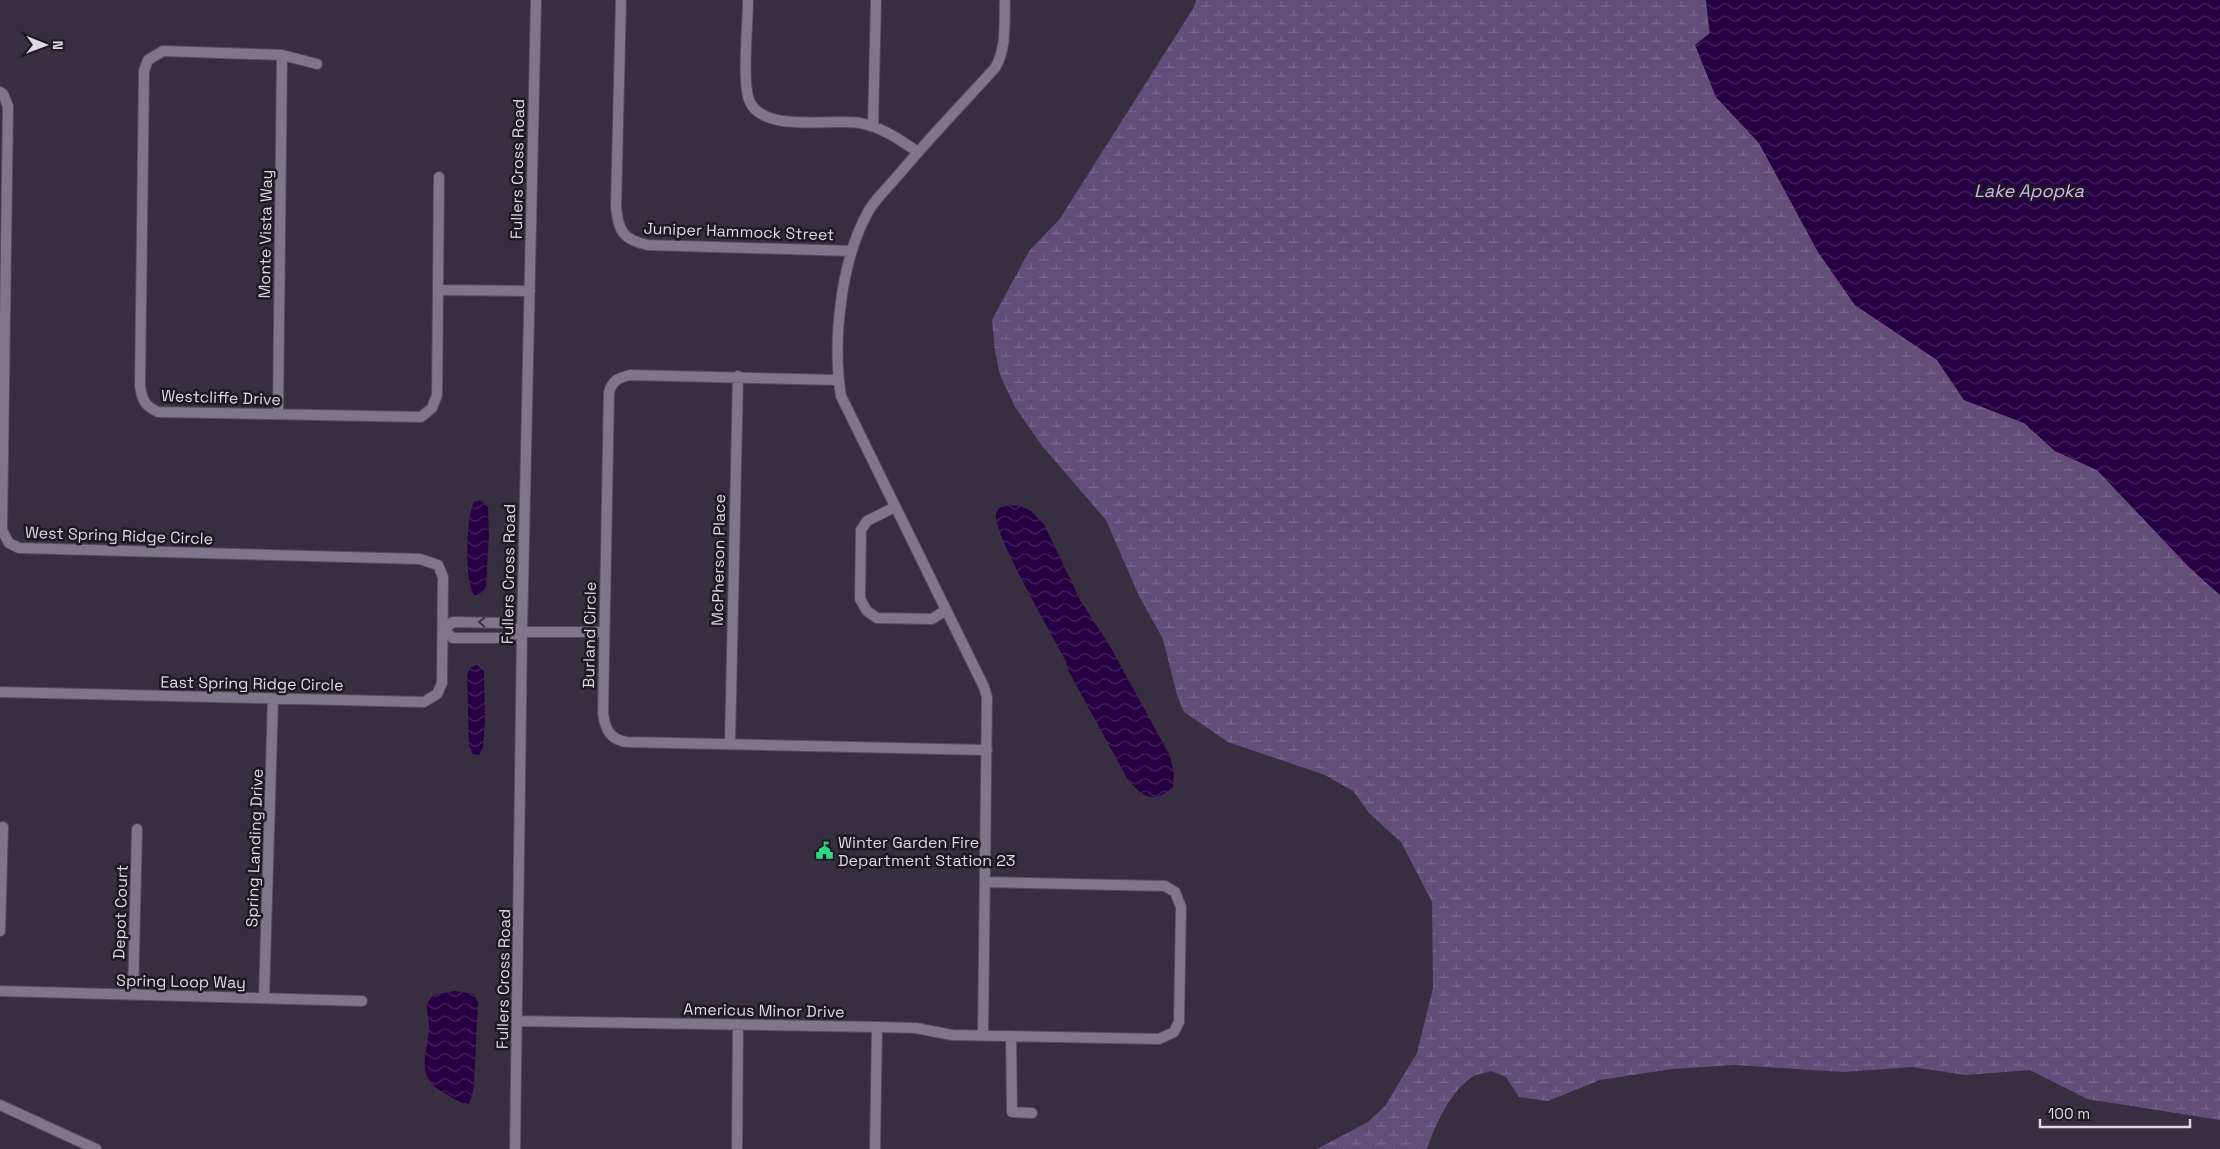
<svg xmlns="http://www.w3.org/2000/svg" width="2220" height="1149" viewBox="0 0 2220 1149" font-family="'Space Grotesk',sans-serif">
<style>
.wetland{fill:url(#wetland-marsh)}
.water{fill:url(#water-waves)}
.lines{fill:none;stroke-linecap:round;stroke-linejoin:round}
.minor-casing{stroke:#534c5d;stroke-width:12}
.minor{stroke:#7f768c;stroke-width:10}
.oneway{stroke:#3a3541}
.labels{text-anchor:middle;stroke-width:5;stroke-linejoin:round;paint-order:stroke}
.street-label{font-size:16px;fill:#ddd8e4;stroke:#1c1921}
.poi-label{font-size:16px;fill:#ddd8e4;stroke:#1c1921;text-anchor:start}
.water-label{font-size:18px;font-style:italic;fill:#d2b6f3;stroke:#1c1921}
</style>
<defs>
<pattern id="wetland-marsh" width="20" height="14" patternUnits="userSpaceOnUse" patternTransform="scale(1.25)"><rect width="20" height="14" fill="#634e7a"/><path d="M1 5h8M5 5V1M11 12h8M15 12V8" fill="none" stroke="#79678d"/></pattern>
<pattern id="water-waves" width="16" height="10" patternUnits="userSpaceOnUse" patternTransform="scale(1.25)"><rect width="16" height="10" fill="#270043"/><path d="M0 5q4-4 8 0t8 0" fill="none" stroke="#46245e"/></pattern>
</defs>
<rect width="100%" height="100%" fill="#372e41"/>
<path class="wetland" d="M1196,0H1706L1716,97L1759,143L1818,252L1855,305L1937,360L1964,400L2024,423L2055,451L2097,470L2190,568L2220,595V1120L2087,1099L2030,1070L1966,1075L1912,1067L1844,1072L1735,1065L1672,1069L1600,1080L1548,1101L1519,1097L1506,1077L1491,1071C1485,1073 1475,1074 1469,1079C1449,1095 1435,1125 1427,1149H1317L1368,1122L1385,1106L1417,1053L1433,988L1432,902L1401,842L1369,813L1353,791L1325,775L1228,742L1184,712L1177,695L1163,639L1139,596L1106,520L1043,447L1015,407L1000,375L995,351L992,320L1029,251L1059,220L1194,7Z"/>
<path class="water" d="M1706,0H2220V595L2190,568L2097,470L2055,451L2024,423L1964,400L1937,360L1855,305L1818,252L1759,143L1716,97L1695,45L1710,33Z
M480,500L488,507L489,534L486,586C483,593 481,596 474,595C464,581 466,517 474,502Z
M1010,505L1020,506L1031,511L1044,524L1080,600L1111,648L1170,756L1174,773L1173,787C1153,805 1144,797 1128,780L1068,670L1066,661C1054,639 993,533 996,515C996,512 998,510 999,508Z
M477,665L484,671L485,720L483,747L479,755L473,754L469,746L467,675L471,667Z
M455,991L474,994L478,1003L474,1084L472,1096L469,1104C459,1103 452,1097 444,1093C413,1075 428,1055 429,1027C429,1019 426,1012 427,1004L433,995Z"/>
<g class="lines">
<defs>
<path id="minor" d="M621,0L616,206C618,231 623,240 648,245L851,251
M748,0C748,23 742,81 749,100C762,134 831,118 860,123C882,127 900,140 918,152
M317,64L282,55L163,51L148,60L144,71L140,386C142,400 145,406 158,412L421,417L432,408L437,395L439,177
M0,92L3,94L8,106L2,530L9,543L19,548L420,559L438,565L443,577L442,683L437,694L424,702L0,692
M873,126L876,0
M438,290L530,291
M838,380L630,375C618,378 613,380 609,392L603,713C605,729 610,740 627,742L987,750
M278,414L282,55
M895,507L867,521L861,530L860,599L867,611L877,618L932,619L946,610
M443,630L453,638H502L522,632H604
M443,630L453,622L503,623L522,632
M730,744L738,376
M0,931L3,827
M0,991L362,1001
M133,995L137,829
M264,998L273,699
M517,1021L877,1027L916,1028L952,1035L1159,1039L1174,1032L1179,1022L1181,907L1175,892L1165,886L985,882
M983,1036L987,697L984,687L841,396C832,341 841,259 869,210C877,197 891,184 901,172C931,136 964,102 995,68C1007,48 1004,23 1005,0
M1011,1036L1012,1112L1032,1113
M0,1105L96,1149
M515,1149L522,632L536,0
M737,1149L738,1025
M875,1149L877,1027"/>
</defs>
<use href="#minor" class="minor-casing"/>
<use href="#minor" class="minor"/>
</g>
<defs><path id="oneway-chevron" d="M-2-3.5L2.5 0L-2 3.5" fill="none" stroke-width="1.6" stroke-linecap="round" stroke-linejoin="round" transform="scale(1.25)"/></defs>
<use class="oneway" href="#oneway-chevron" transform="translate(482 622) rotate(-179)"/>
<defs>
<symbol id="civic-bare" viewBox="-9 -9 18 18"><path d="M-.6-6.5H3V-4.5H.6V-3L4-1V1h2V6H-6V1h2V-1L-.6-3ZM-1.2 2.5V6h2.4V2.5Z" fill="#2dd884" stroke="#1c1921" stroke-width="2.5" paint-order="stroke"/></symbol>
</defs>
<g fill-rule="evenodd">
<use href="#civic-bare" x="812" y="838" width="25" height="25"/>
</g>
<g class="labels">
<g class="street-label">
<text transform="translate(517 169) rotate(-89)" y="6">Fullers Cross Road</text>
<text transform="translate(739 231) rotate(2)" y="6">Juniper Hammock Street</text>
<text transform="translate(265 234) rotate(-89)" y="6">Monte Vista Way</text>
<text transform="translate(221 397) rotate(2)" y="6">Westcliffe Drive</text>
<text transform="translate(119 535) rotate(2)" y="6">West Spring Ridge Circle</text>
<text transform="translate(718 560) rotate(-89)" y="6">McPherson Place</text>
<text transform="translate(508 574) rotate(-89)" y="6">Fullers Cross Road</text>
<text transform="translate(589 635) rotate(-89)" y="6">Burland Circle</text>
<text transform="translate(252 683) rotate(1)" y="6">East Spring Ridge Circle</text>
<text transform="translate(254 848) rotate(-88)" y="6">Spring Landing Drive</text>
<text transform="translate(120 912) rotate(-88)" y="6">Depot Court</text>
<text transform="translate(503 979) rotate(-89)" y="6">Fullers Cross Road</text>
<text transform="translate(181 981) rotate(1)" y="6">Spring Loop Way</text>
<text transform="translate(764 1010) rotate(1)" y="6">Americus Minor Drive</text>
</g>
<g class="poi-label">
<text x="838" y="848">Winter Garden Fire<tspan x="838" dy="18">Department Station 23</tspan></text>
</g>
<g class="water-label">
<text x="2029" y="197">Lake Apopka</text>
</g>
</g>
<g transform="translate(45 45) rotate(91)" stroke="#1c1921" stroke-width="4" paint-order="stroke">
<path d="M0-4L9 19L0 12L-9 19Z" fill="#ddd8e4"/>
<text y="-8" font-size="14" font-weight="bold" text-anchor="middle" fill="#ddd8e4">N</text>
</g>
<path d="M2040 1119v8h150v-8" fill="none" stroke="#ddd8e4" stroke-width="2.5"/>
<text x="2048" y="1119" font-size="15" fill="#ddd8e4" stroke="#1c1921" stroke-width="4" paint-order="stroke">100 m</text>
</svg>
